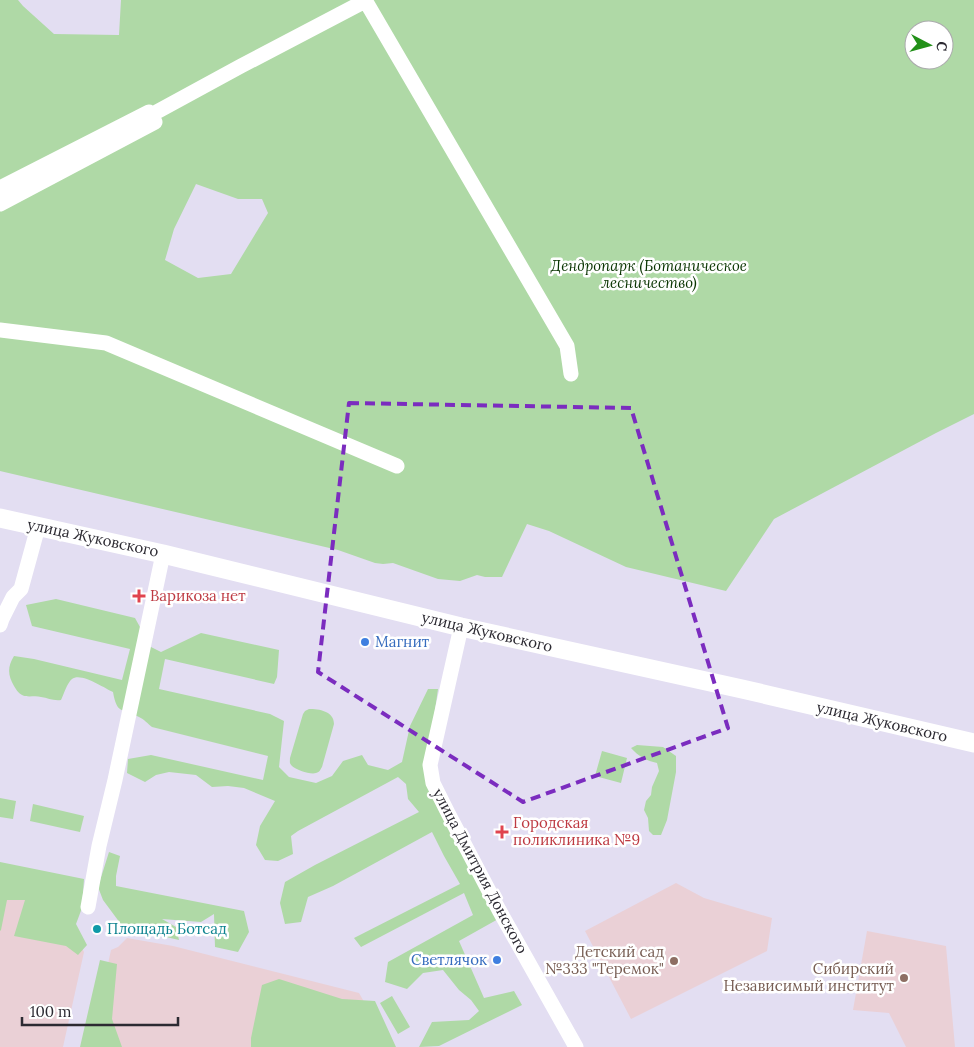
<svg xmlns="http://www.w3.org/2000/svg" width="974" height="1047" viewBox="0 0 974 1047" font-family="Lora,serif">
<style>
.education{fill:#ead0d6}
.green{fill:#afd9a6;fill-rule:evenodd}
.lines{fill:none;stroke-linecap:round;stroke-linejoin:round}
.minor{stroke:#fff;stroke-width:15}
.major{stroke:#fff;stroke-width:19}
.marked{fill:none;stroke:#7b2cbf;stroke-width:4;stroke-dasharray:10 6;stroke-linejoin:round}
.health-dot{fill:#e0444e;stroke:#fff;stroke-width:2}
.shop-dot{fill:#3f7fe0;stroke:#fff;stroke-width:2}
.culture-dot{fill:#0f9aa8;stroke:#fff;stroke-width:2}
.education-dot{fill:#8d6e63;stroke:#fff;stroke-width:2}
.labels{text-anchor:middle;stroke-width:5;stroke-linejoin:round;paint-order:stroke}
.park-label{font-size:15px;font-style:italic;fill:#093401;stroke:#fff}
.street-label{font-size:15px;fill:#2c2a32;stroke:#fff}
.health-label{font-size:15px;fill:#be3a42;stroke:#fff;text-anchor:start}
.shop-label{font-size:15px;fill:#366cbe;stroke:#fff;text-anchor:start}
.culture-label{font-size:15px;fill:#0d838f;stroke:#fff;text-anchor:start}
.education-label{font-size:15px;fill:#785e54;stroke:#fff;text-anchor:end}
</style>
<rect width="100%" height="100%" fill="#e3def2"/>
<path class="education" d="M0,866L71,927L84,952L63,1047H0Z
M676,883L704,898L772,918L767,951L631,1019L585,931Z
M867,931L946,946L955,1047H906L889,1013L853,1010Z
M127,938L173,946L359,993L383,1035L381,1047H90L111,950L118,947Z"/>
<path class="green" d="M0,0H18L23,6L54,34L119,35L121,0H974V414L936,433L774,519L726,591L626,567L549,531L527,524L502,577H485L477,575L460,581L438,579L393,563L383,564L375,563L338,550L0,471ZM914,30H944V60H914ZM196,184L238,199H262L268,213L231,274L198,278L165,260L174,229Z
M56,599L135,618L151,647L161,652L201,633L279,650L277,677L274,684L165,659L159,689L270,714L284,721L279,767L289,777L316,783L332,776L343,761L362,755L368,765L388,770L402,762L410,726L428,689H438L427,766L500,918L459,941L484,998L514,991L522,1005L439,1046L419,1047L432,1022L469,1020L479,1011L471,1000L459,990L443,970L423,973L407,989L385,982L388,962L473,915L464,893L361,947L354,938L460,884L444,856L432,832L333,886L308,897L301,922L285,924L280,903L285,882L315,865L419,812L408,799L406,784L398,777L298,831L291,836L293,854L278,861L265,860L256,845L260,826L275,801L244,788L228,786L212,787L196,775L169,772L156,775L145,782L127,773L128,759L151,755L263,780L268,756L152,727C148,724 144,719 139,717C122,708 117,715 113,692C104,688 81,672 72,679C67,683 64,694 61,700C53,701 48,698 41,697C35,695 28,698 22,695C18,693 16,689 14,686C8,676 7,667 14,656L34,659L122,680L130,649L32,626L26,605Z
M309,709C319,709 334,711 334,724L322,767C320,770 320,772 316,773C311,775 296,770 292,766C289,763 290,762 290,758L303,714L305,711Z
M637,745L663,747L676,756V772L667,820L661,835H653L649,831L648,818L644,810L646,801L651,795L652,787L659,771L657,763C647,761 638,756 631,748Z
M602,751L627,758L621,783L595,776Z
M0,798L16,801L13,819L0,817Z
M33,804L84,816L80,832L30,821Z
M109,852L120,856L116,876V886L244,911L249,932L238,952L215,947L214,914L201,922L162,919L176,927L179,940L123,927L103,900L98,887Z
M0,862L84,879L82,908L76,924L87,945L78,955L66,946L14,936L25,900H7L1,930L0,931Z
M100,960L117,964L112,1019L122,1047H80Z
M279,979L342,999L375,1001L396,1047H251V1038L262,985Z
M392,996L410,1027L398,1034L380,1003Z"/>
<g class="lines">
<path class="minor" d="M365,0L567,346L571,374
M151,115L241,66L365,1
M0,188L149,112
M0,204L155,122
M0,330L106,343L397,466
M0,625L2,619L13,597L21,589L38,527
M461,627L430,765L433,783L448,813L499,910L576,1047
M88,907L99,846L115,780L163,554"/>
<path class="major" d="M0,518L163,554L461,627L742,689L974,743"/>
</g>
<path class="marked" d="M349,403L631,408L728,728L523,802L318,672Z"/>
<g class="health-dot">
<path d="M136.5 588.5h5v5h5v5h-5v5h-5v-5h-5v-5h5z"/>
<path d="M499.5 824.5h5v5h5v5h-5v5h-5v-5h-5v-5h5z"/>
</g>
<g class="shop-dot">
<circle cx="365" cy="642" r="5"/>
<circle cx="497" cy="960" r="5"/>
</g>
<circle class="culture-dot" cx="97" cy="929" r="5"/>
<g class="education-dot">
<circle cx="674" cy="961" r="5"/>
<circle cx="904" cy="978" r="5"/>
</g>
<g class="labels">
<g class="park-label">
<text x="649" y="271">Дендропарк (Ботаническое<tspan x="649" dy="17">лесничество)</tspan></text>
</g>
<g class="street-label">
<text transform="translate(93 538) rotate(12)" y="5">улица Жуковского</text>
<text transform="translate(487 632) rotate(13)" y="5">улица Жуковского</text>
<text transform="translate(882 722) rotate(13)" y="5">улица Жуковского</text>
<text transform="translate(480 871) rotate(62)" y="5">улица Дмитрия Донского</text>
</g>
<g class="health-label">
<text x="150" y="601">Варикоза нет</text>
<text x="513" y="828">Городская<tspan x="513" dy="17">поликлиника №9</tspan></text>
</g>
<g class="shop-label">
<text x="375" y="647">Магнит</text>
<text x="487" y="965" text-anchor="end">Светлячок</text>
</g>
<g class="culture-label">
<text x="107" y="934">Площадь Ботсад</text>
</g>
<g class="education-label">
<text x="664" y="957">Детский сад<tspan x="664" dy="17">№333 "Теремок"</tspan></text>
<text x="894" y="974">Сибирский<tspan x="894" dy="17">Независимый институт</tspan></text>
</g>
</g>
<g transform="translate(929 45) rotate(96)"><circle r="24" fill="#ffffff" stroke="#abaaad"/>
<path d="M0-4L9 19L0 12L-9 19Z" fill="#229018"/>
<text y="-8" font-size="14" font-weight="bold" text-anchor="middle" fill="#2c2a32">С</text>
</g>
<path d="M22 1017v8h156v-8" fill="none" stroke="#2c2a32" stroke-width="2.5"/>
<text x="30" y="1017" font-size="15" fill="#2c2a32" stroke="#ffffff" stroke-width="4" paint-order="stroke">100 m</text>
</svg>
